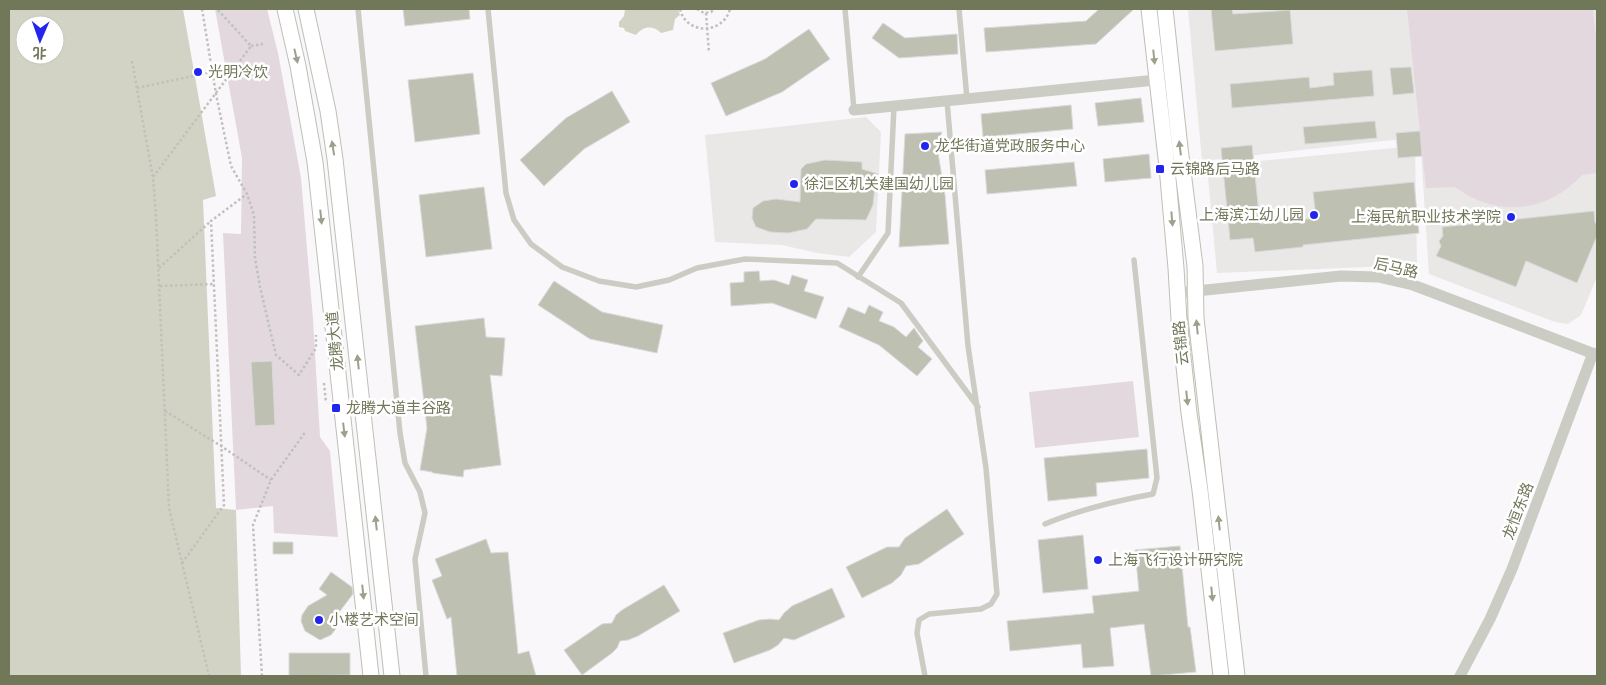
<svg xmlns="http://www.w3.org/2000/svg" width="1606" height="685" viewBox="0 0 1606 685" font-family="Jost,'Noto Sans SC',sans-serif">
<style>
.built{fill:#e9e8e7}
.green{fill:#e2d8de}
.water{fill:#d3d3c5;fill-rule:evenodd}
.building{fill:#bec0b2;stroke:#dbd9db}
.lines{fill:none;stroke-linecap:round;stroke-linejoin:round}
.secondary-casing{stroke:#bdc0b4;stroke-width:17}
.path{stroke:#c0c1ba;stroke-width:2.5;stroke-dasharray:2.5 2.5;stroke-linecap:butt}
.lane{stroke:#cbcdc4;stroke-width:5.5}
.street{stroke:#cbcdc4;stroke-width:11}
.secondary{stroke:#fff;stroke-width:15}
.path-bridge{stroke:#c0c1ba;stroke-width:2.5;stroke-dasharray:2.5 2.5;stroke-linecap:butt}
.oneway{fill:#9ca08c}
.poi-dot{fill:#2425ec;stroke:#fff;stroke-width:2}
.labels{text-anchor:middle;stroke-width:5;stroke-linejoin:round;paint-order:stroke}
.poi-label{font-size:15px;fill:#71785a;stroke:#fff;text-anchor:start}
.street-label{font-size:15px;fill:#71785a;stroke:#fff}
</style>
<rect width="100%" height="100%" fill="#f9f7fa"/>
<path class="built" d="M1188,9H1597V277L1581,315L1568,324L1555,322L1429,274L1420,137L1202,161Z
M866,117L881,132L876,232L849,257L817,253L782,245L715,242L705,135Z
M1415,146L1417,265L1217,273L1207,166Z"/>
<path class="green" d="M215,9H267L278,53L301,178L313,319L320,437L330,451L338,537L274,533L273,506L236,510L223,233L241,234L242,158Z
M1407,9H1593L1597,47V173L1582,175C1547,213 1497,218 1455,187L1426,188Z
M1133,381L1139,437L1035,448L1029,392Z"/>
<path class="water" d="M9,9H183L216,196L203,200L216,508L236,510L241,676H9ZM25,25H55V55H25Z
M625,9H678L680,15L675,19L673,30L661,33C653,25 643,26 636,35L625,31L624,28L619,27V22L624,16Z"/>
<path class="building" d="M403,9H469L470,19L405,26Z
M1099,9H1134L1096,44L986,52L984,28L1086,21Z
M1211,9H1232L1233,14L1290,10L1293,44L1215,51Z
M883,23L905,38L957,34L958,54L899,58L872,38Z
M809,29L830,59L782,92L726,116L711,83L765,59Z
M1411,67L1414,93L1393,95L1390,68Z
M1372,70L1374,96L1232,108L1230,84L1309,77L1310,88L1334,85L1333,73Z
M473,73L480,134L415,142L408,80Z
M612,91L630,122L584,149L544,186L520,160L566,118Z
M1141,98L1144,122L1098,126L1095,103Z
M1071,105L1073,129L983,137L981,114Z
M1375,121L1377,138L1305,144L1303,127Z
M1420,131L1422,156L1398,158L1396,133Z
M942,132L937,147L945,195L949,244L899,247L905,134Z
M1252,145L1260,224L1316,218L1313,192L1414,182L1419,233L1303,245V247L1255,252L1253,238L1230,240L1221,148Z
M1149,154L1151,178L1105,182L1103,159Z
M825,160L862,162V169L878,174L875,186L873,205L866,220L816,219L807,229L788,233L770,232L756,227L752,218L753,208L763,201L776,199L800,202L801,169L806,164Z
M1074,162L1077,186L987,194L985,170Z
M484,187L492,249L426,257L419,195Z
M1594,211L1595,223H1597V236L1577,283L1526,261L1516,287L1436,256L1441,246L1439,241L1443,236L1442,227Z
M759,271L760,281L774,280L789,285L792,275L808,280L804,291L824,297L816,319L772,303L731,306L730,283L744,282V272Z
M554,281L602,312L663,325L657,353L590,339L538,305Z
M869,305L883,312L879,321L894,327L906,337L914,328L923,341L918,347L932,359L917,376L879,345L839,327L848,307L865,314Z
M484,318L486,337L505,338L502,376L490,375L501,465L464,470L463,477L433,473L432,472L420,470L427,428L415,326Z
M272,361L275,425L255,426L251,362Z
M1147,449L1149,478L1096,483L1097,496L1048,501L1044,458Z
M947,509L964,534L919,564L906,566L901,575L892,583L862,598L846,567L887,547H899L905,538Z
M1083,535L1088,589L1043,593L1038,540Z
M486,539L491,553L508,552L518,654L529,651L536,676H457L451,617L447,619L432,580L442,576L435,559Z
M273,542H293V554H273Z
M1180,546L1188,627H1190L1196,672L1151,676L1144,624L1110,628L1114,666L1083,668L1081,644L1010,651L1007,621L1094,613L1092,596L1139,591L1135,550Z
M331,572L352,587L353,594L337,615V625L335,630L331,635L320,640L305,631L301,621L302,615L308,606L327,595L319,589Z
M664,585L680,611L638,636L628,640L620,641L617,648L612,653L582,675L564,650L602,624L612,623L616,615L622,610Z
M832,588L845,617L794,640L784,638L778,645L770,650L734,663L723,633L759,620L770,619L779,620L784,613L792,606Z
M289,653H350V675L289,676Z"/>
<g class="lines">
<defs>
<path id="secondary" d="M285,9L298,66L315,162L371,676
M306,9L328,111L335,159L392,676
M1149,9L1167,167L1176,268L1179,320L1189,413L1200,490L1221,676
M1165,9L1180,148L1195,266L1196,318L1237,676"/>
</defs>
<use href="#secondary" class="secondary-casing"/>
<path class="path" d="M202,9L216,94L231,166L247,194L254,215L255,258L260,287L276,355L299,375L316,348V335
M680,9C686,35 723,35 730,9
M697,9L704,13L711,12L714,9
M706,13L709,53
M251,46L263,44
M132,61L153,178L156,216L169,508L209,676
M137,88L212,72
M153,177L251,46L217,9
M159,268L211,221
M160,286L214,284
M324,383L326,403
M182,563L224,505L211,221L247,194
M262,676L253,525L271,480L306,431"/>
<path class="lane" d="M358,9L400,433L405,463L420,492L425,513L415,559L426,676
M488,9L506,193L514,220L531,244L562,267L599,281L636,287L669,280L697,268L745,259L837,263L901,303L978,407
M845,9L854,110
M959,9L967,99
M858,277L888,233L894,106
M1045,524C1081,509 1115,501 1153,494L1157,478L1134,260
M925,676L917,633L919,620L929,614L981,609L991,604L997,594L986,468L968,346L947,101"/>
<path class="street" d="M854,110L1156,80
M1177,293L1341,276L1378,277L1413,285L1597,355
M1460,676L1490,619L1512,569L1593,353"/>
<use href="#secondary" class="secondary"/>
<path class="path-bridge" d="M165,411L221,446L271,480"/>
</g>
<defs><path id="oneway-solid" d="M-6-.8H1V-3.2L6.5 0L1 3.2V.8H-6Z" transform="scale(1.25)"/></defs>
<g class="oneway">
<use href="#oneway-solid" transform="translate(296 56) rotate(77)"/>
<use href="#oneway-solid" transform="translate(1154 57) rotate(84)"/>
<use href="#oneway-solid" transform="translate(333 148) rotate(-99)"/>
<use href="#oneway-solid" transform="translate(1180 148) rotate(-97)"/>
<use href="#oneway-solid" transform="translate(321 217) rotate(84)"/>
<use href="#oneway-solid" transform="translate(1172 219) rotate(85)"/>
<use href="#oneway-solid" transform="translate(1197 327) rotate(-96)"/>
<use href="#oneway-solid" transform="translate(358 362) rotate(-96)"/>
<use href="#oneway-solid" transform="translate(1187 398) rotate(84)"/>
<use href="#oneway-solid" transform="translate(344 430) rotate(83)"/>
<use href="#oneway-solid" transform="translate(376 523) rotate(-96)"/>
<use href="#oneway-solid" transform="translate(1219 523) rotate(-96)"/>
<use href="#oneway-solid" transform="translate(363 592) rotate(84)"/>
<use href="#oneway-solid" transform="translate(1212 594) rotate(84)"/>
</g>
<g class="poi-dot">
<circle cx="198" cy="72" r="5"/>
<circle cx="925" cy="146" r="5"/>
<rect x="1155" y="164" width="10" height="10" rx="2.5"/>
<circle cx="794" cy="184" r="5"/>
<circle cx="1314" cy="215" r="5"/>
<circle cx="1511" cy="217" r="5"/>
<rect x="331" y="403" width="10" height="10" rx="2.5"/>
<circle cx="1098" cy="560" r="5"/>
<circle cx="319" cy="620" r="5"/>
</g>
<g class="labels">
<g class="poi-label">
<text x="208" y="77">光明冷饮</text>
<text x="935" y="151">龙华街道党政服务中心</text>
<text x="1170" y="174">云锦路后马路</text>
<text x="804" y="189">徐汇区机关建国幼儿园</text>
<text x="1304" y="220" text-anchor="end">上海滨江幼儿园</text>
<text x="1501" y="222" text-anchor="end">上海民航职业技术学院</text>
<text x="346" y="413">龙腾大道丰谷路</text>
<text x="1108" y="565">上海飞行设计研究院</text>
<text x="329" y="625">小楼艺术空间</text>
</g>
<g class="street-label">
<text transform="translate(1396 268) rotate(13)" y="5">后马路</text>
<text transform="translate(335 341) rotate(-96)" y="5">龙腾大道</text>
<text transform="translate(1181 343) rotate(-96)" y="5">云锦路</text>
<text transform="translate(1518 511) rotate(-69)" y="5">龙恒东路</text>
</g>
</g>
<rect width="1606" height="685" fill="none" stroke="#71785a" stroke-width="20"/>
<g transform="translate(40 40) rotate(182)"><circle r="24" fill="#ffffff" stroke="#c6c9bd"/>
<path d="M0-4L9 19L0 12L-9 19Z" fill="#2425ec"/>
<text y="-8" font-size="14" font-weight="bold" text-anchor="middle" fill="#71785a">北</text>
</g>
</svg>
